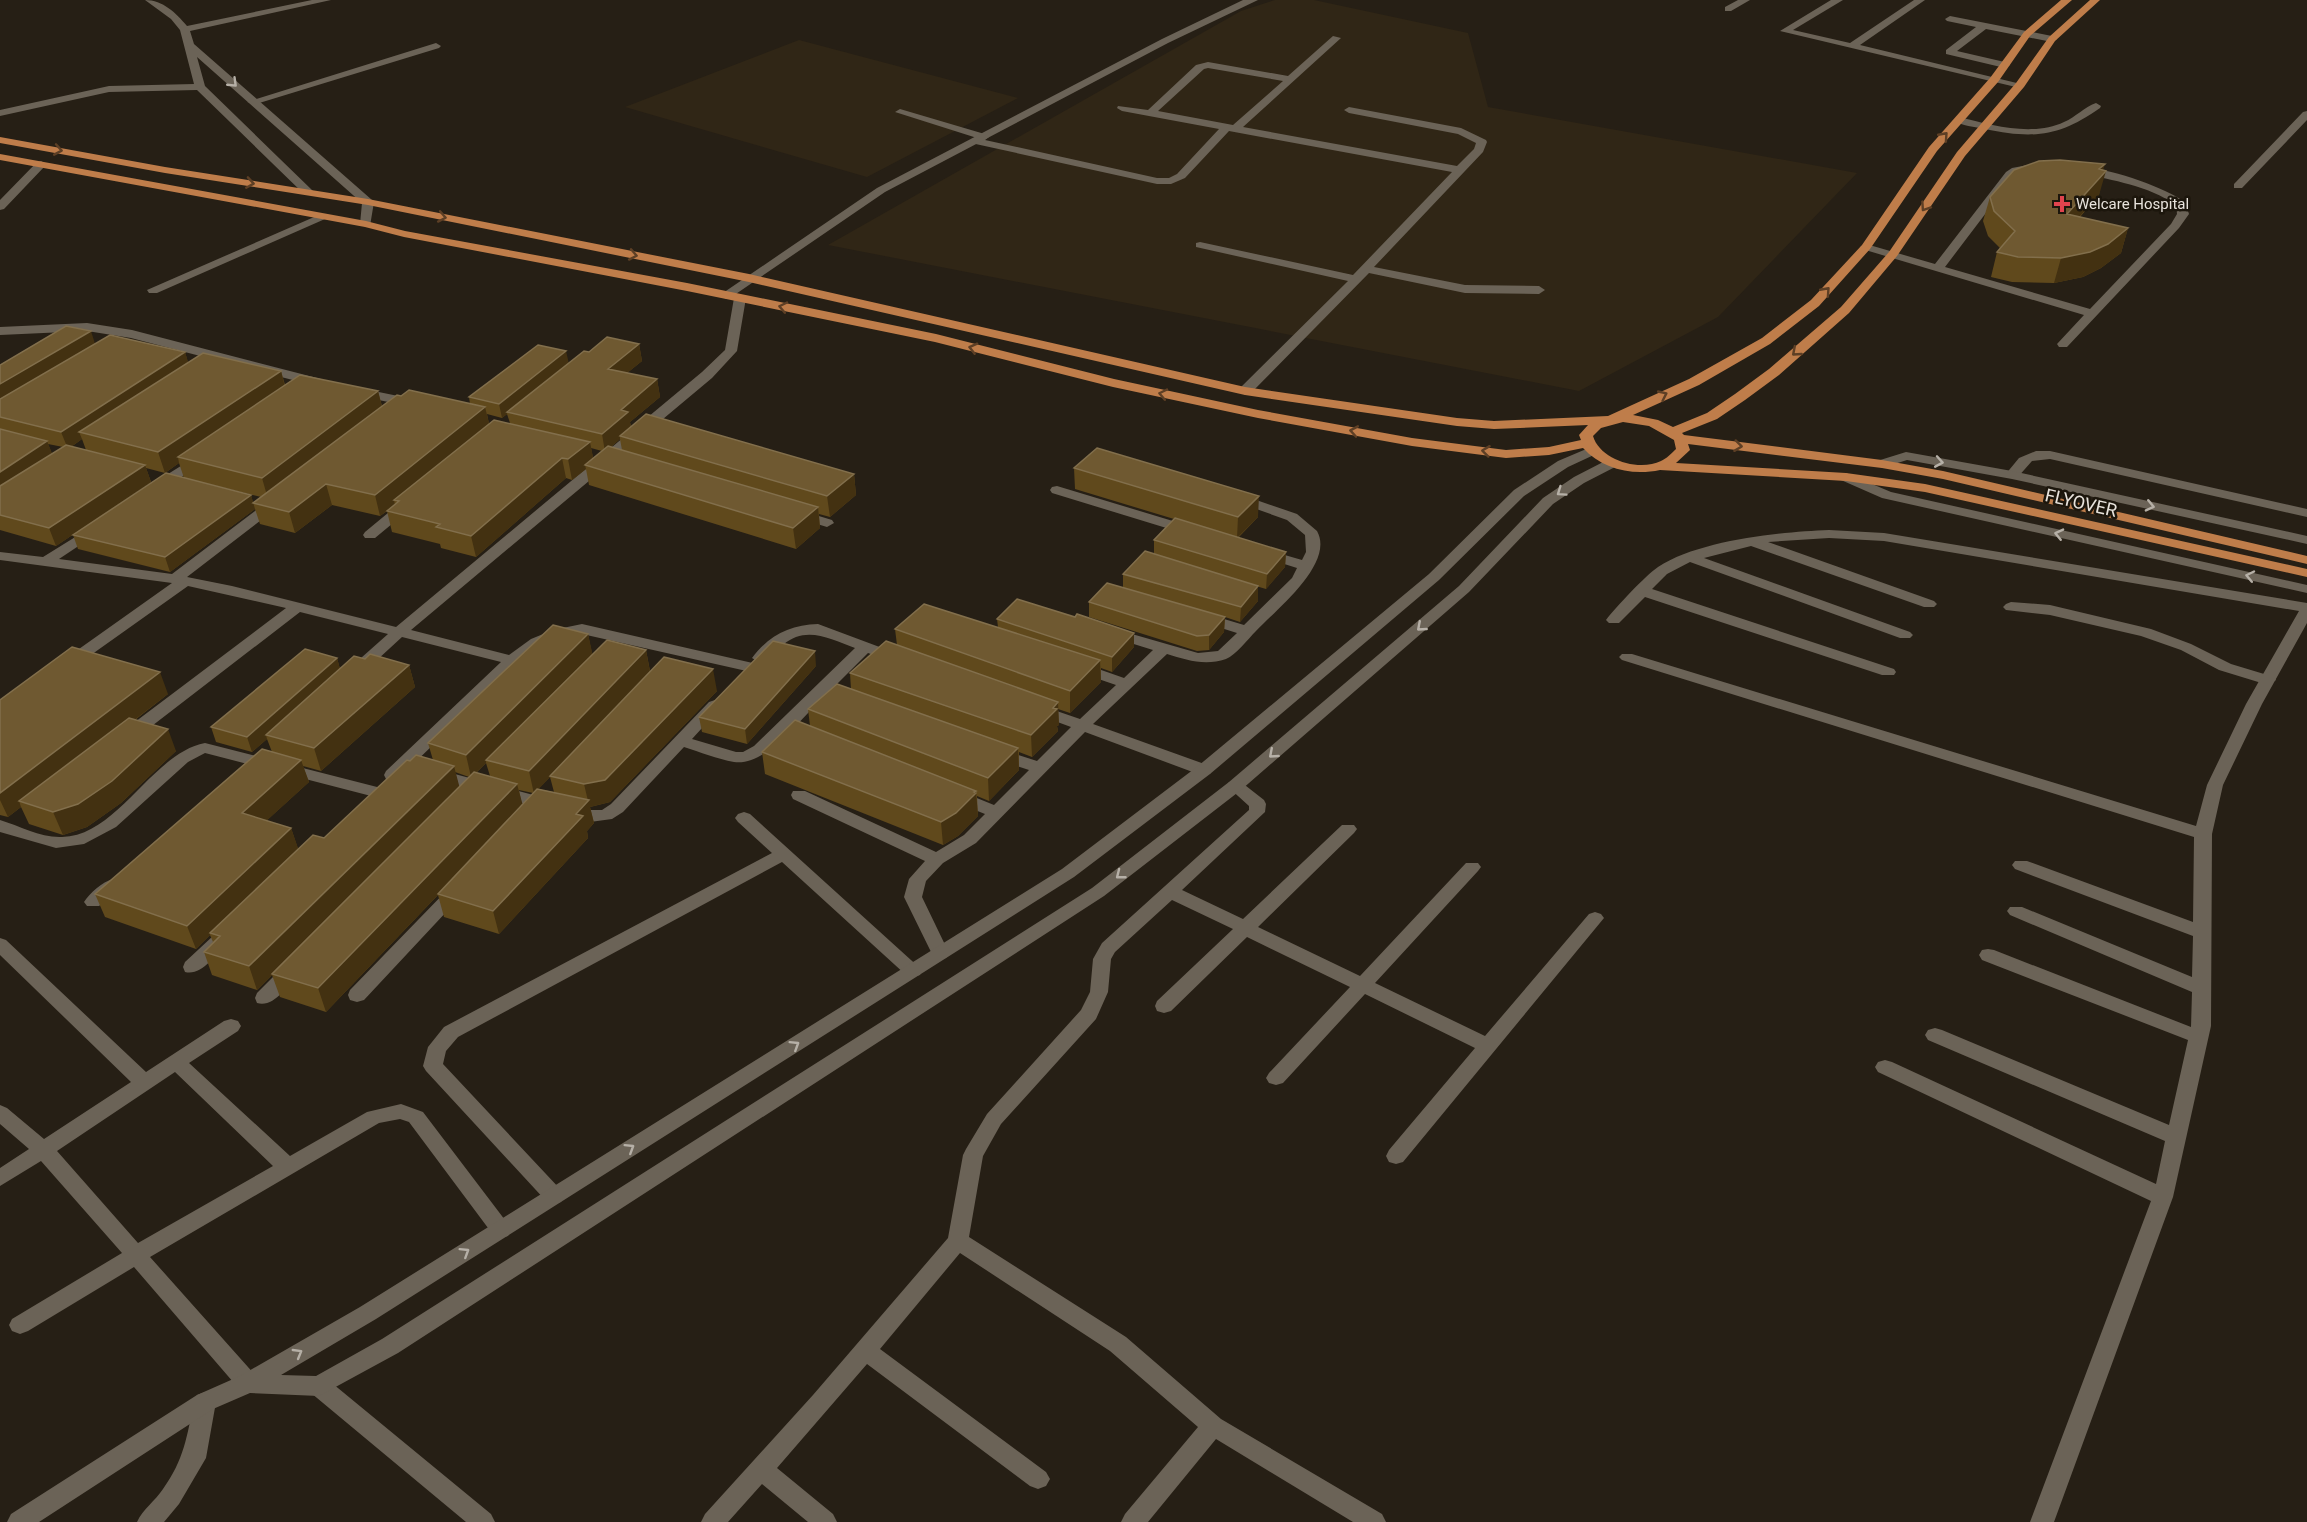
<svg xmlns="http://www.w3.org/2000/svg" width="2307" height="1522" viewBox="0 0 2307 1522" font-family="Roboto,sans-serif">
<style>
.built{fill:#302616}
.lines{fill:none;stroke-linecap:round;stroke-linejoin:round}
.service{fill:#6b6357;fill-rule:evenodd}
.minor{fill:#6b6357;fill-rule:evenodd}
.tertiary{fill:#6b6357;fill-rule:evenodd}
.primary{fill:#bf7d4a;fill-rule:evenodd}
.wall{fill:#60491c;fill-rule:evenodd}
.shaded-wall{fill:#433111}
.building{fill:#6f5931;stroke:#826f4c;stroke-width:1.5}
.oneway{stroke:#b6b0a7}
.oneway2{stroke:#5d3f25}
.health-dot{fill:#e0444e;stroke:#1c160c;stroke-width:2}
.labels{text-anchor:middle;stroke-width:5;stroke-linejoin:round;paint-order:stroke}
.far-poi-label{font-size:15px;fill:#e8e3dc;stroke:#1c160c;text-anchor:start}
.street-label{font-size:18px;fill:#e8e3dc;stroke:#1c160c}
</style>
<rect width="100%" height="100%" fill="#261f15"/>
<path class="built" d="M1275,0H1314L1468,33L1488,107L1857,173L1718,317L1579,391L828,245L1241,11Z
M799,40L1018,98L867,177L625,107Z"/>
<g class="lines">
<path class="service" d="M1950,16L2052,36L2057,39L2052,42L1986,29L1957,51L2009,63L2010,65L2005,68L1946,54V50L1976,27L1947,21L1945,19Z
M1333,36L1341,38L1243,127L1457,166L1474,149L1476,143L1458,134L1349,113L1344,110L1349,107L1461,128L1486,140L1487,142L1483,152L1374,267L1465,285L1539,286L1545,290L1539,294L1465,293L1369,273L1250,394L1245,395L1239,391L1240,388L1348,281L1196,247V243L1200,242L1353,275L1452,172L1229,131L1185,178L1171,184H1157L971,143V139L977,138L895,112L900,109L988,135L989,137L985,140L1157,178H1169L1177,174L1219,129L1122,111L1117,108L1118,106L1148,110L1196,65L1208,62L1288,76ZM1208,68L1283,81L1233,125L1158,111L1204,69Z
M436,43L441,46L439,48L256,104L247,102Z
M2096,103L2101,106L2100,108C2059,137 2033,139 1985,129C1975,127 1961,126 1954,120L1959,117C1991,125 2032,137 2064,122C2076,117 2084,107 2096,103Z
M2033,164L2037,165V169L2019,173L2014,176L1945,267L2090,309L2171,224L2177,214L2176,205C2147,185 2114,181 2081,173V169C2105,165 2165,188 2185,202L2189,214L2179,228L2067,347H2059L2057,344L2084,315L1862,249L1860,247L1866,244L1935,264L2006,172L2012,168Z
M321,214L327,217L325,219L157,293H149L147,290Z
M2036,451H2050L2307,509V517L2050,459L2032,461L2017,478H2007L2005,475L2019,458Z
M2011,602L2050,605L2151,629L2191,644L2231,664L2274,677L2276,680L2268,685L2219,670L2181,650L2141,636L2050,615L2006,610L2003,607L2006,604Z"/>
<path class="minor" d="M145,0C163,0 176,13 187,26L312,0H331L190,31L194,44L372,200L374,202L370,226L366,227L360,224L362,203L197,57L205,86L313,191V195H305L197,90L109,92L0,116V110L109,86L194,84L180,30L171,19Z
M1243,0H1258L1168,43L885,192L730,298L726,299L720,295L877,188L1162,39Z
M1738,0H1750L1731,11H1725V7Z
M1831,0H1843L1793,30L1850,43L1914,0H1925L1860,45L2025,85L2020,88L1780,31Z
M2307,111V120L2242,188H2234V184L2303,112Z
M41,161L46,164L45,166L4,209L0,210V200L37,162Z
M740,294L746,298L737,351L712,378L411,630L509,655L531,639L553,630L582,624L757,664L759,667L757,670L751,672L582,634L562,637L541,645L517,663L398,779H386L384,775L386,771L501,662L402,637L364,672H352L350,669L352,666L388,634L300,612L135,739H123L121,735L123,731L286,608L188,586L74,667L68,669L60,664L62,661L172,583L0,560V552L43,557L93,526L100,530L98,533L59,559L172,574L268,501H278L280,504L278,507L187,577L232,586L396,627L702,372L725,350L734,298Z
M87,323L132,330L321,379L322,382L316,386L131,338L87,331L0,335V327Z
M359,388L413,399L420,403L413,407L354,395L352,392L354,389Z
M200,454L207,458L205,461L162,490H152L150,487L152,484Z
M1057,486L1196,528L1198,531L1196,534H1186L1052,493L1050,490L1052,487Z
M1239,494L1297,514L1317,531C1335,563 1277,609 1256,631C1248,639 1236,655 1226,659C1205,666 1186,660 1167,654L1093,724L1210,766L1212,770L1210,774H1198L1085,732L976,843L943,863L926,881L922,897L949,953L946,958L940,959L934,958L904,897L909,879L925,861L793,799L791,795L793,791H805L936,852L964,835L985,814L950,800L948,796L950,792H962L994,805L1029,770L993,758L991,754L993,750L999,749L1037,761L1071,727L1033,713L1031,710L1033,707H1045L1080,719L1116,685L1075,671L1073,668L1075,665H1087L1124,678L1153,650L1108,636L1105,633L1108,630H1118L1198,653L1218,651L1237,633L1199,621L1196,618L1199,615L1204,613L1244,625L1292,578L1297,568L1259,556L1257,553L1264,549L1302,560L1306,552L1305,535L1287,520L1234,501L1232,498L1234,495Z
M405,502L412,506L410,509L375,538H365L363,535L365,532L400,503Z
M799,510L832,520L834,523L827,527L794,517L792,514Z
M1829,530L1884,533L2307,603V623L2262,704L2223,785L2212,834L2211,1026L2173,1197L2054,1522H2030L2151,1201L1878,1072L1875,1067L1878,1062L1885,1060L1892,1062L2156,1184L2165,1141L1928,1040L1925,1035L1928,1030L1935,1028L1942,1030L2169,1125L2188,1040L1982,960L1979,955L1982,950L1988,949L1994,950L2191,1027L2192,992L2010,915L2007,911L2010,907H2022L2192,977L2193,936L2015,869L2012,865L2015,861H2027L2193,922L2194,837L1622,660L1619,657L1622,654H1632L2196,826L2207,785L2246,704L2299,611L1884,541L1829,538L1768,542L1934,601L1937,604L1934,607H1924L1751,546L1704,558L1910,632L1913,635L1910,638H1900L1690,562L1667,574L1652,589L1894,669L1896,672L1894,675H1882L1645,597L1619,623H1609L1606,620C1616,607 1645,576 1658,567C1700,540 1780,532 1829,530Z
M818,624L901,655L904,658L896,663L868,653L831,690L853,698L855,701L853,704L847,706L822,698C802,718 765,767 734,762C717,759 700,752 684,747L623,812L612,819L590,822L430,778L428,774L430,770L436,769L590,810H602L611,804L709,702L715,700L723,705L692,739L736,752H743L754,746L855,648C830,639 806,625 783,645C775,651 769,660 760,663L752,658C769,635 790,625 818,624Z
M205,743L381,788L383,792L381,796L375,797L205,753L188,762L116,827L84,844L56,848L0,832V820C20,826 41,838 62,837C118,836 152,753 205,743Z
M1235,781L1241,782L1264,800L1266,804L1265,812L1182,890L1243,919L1342,825H1354L1357,829L1354,833L1258,927L1360,976L1466,863H1478L1481,867L1478,871L1375,983L1485,1036L1589,914L1595,912L1601,914L1604,918L1403,1162L1396,1164L1389,1162L1386,1156L1389,1150L1475,1048L1365,994L1283,1083L1276,1085L1269,1083L1266,1078L1269,1073L1350,987L1247,937L1171,1011L1164,1013L1157,1011L1155,1006L1157,1001L1233,929L1172,900L1115,952L1111,959L1108,992L1096,1019L1001,1124L983,1156L969,1237L1126,1337L1221,1419L1382,1514L1386,1522H1353L1216,1439L1148,1522H1121L1125,1514L1198,1427L1110,1351L960,1253L880,1349L1046,1472L1050,1479L1046,1486L1038,1489L1030,1486L867,1364L777,1468L833,1514L837,1522H808L762,1484L728,1522H701L705,1514L813,1395L948,1238L963,1155L966,1149L987,1114L1081,1010L1090,992L1093,959L1102,943L1249,810V806L1227,786L1229,782Z
M744,812L750,814L922,970L920,975L913,977L906,975L782,862L458,1037L446,1051L443,1064L561,1190L564,1196L561,1202L554,1204L547,1202L426,1071L423,1066L428,1047L444,1027L772,853L738,822L735,818L738,814Z
M113,879L119,881L122,885L99,906H87L84,902C90,893 102,882 113,879Z
M457,884L463,886L466,890L463,894L364,1000L357,1002L350,1000L348,995L350,990L451,886Z
M219,934L225,936L228,940L225,944C215,955 202,976 185,972L183,967L185,962L213,936Z
M0,938L6,940L146,1072L224,1021L231,1019L238,1021L241,1026L238,1031L189,1063L290,1156L367,1112L401,1104L423,1112L508,1224L511,1230L508,1236L501,1238L494,1236L409,1122L400,1119L379,1123L150,1257L256,1376L259,1383L256,1390L248,1393L240,1390L134,1267L28,1331L20,1334L12,1331L9,1325L12,1319L122,1253L41,1161L0,1186V1168L29,1149L0,1124V1105L7,1108L44,1139L131,1082L0,955ZM175,1072L273,1166L138,1243L57,1151Z
M291,964L298,966L300,971L298,976C287,986 274,1008 257,1003L255,998L257,993L284,966Z
M319,1376L327,1379L491,1514L495,1522H466L311,1393L308,1386L311,1379Z
M205,1392L213,1395L216,1402L206,1458L179,1504L164,1522H137C143,1509 155,1501 163,1489C184,1460 187,1436 194,1402L197,1395Z"/>
<path class="tertiary" d="M1591,447L1598,451L1596,454L1568,467L1524,496L1439,580L1210,774L1074,877L376,1319L281,1375L316,1376L382,1339L1092,888L1229,782L1459,586L1543,498L1574,477L1607,460H1617L1619,463L1617,466L1584,483L1553,504L1469,592L1241,790L1104,896L398,1353L319,1396L250,1393L213,1409L39,1522H7L11,1514L197,1395L240,1376L360,1307L1062,869L1198,766L1429,574L1514,490L1558,461Z
M1906,452L2012,471L2307,536V544L2012,479L1907,460L1882,468L1875,464L1877,461Z
M1846,473L1891,492L2307,585V593L1882,498L1841,480L1839,477L1841,474Z"/>
<path class="primary" d="M2061,0H2072L2030,36L1998,82L1937,151L1870,249L1819,306L1770,344L1699,385L1633,415L1658,420L1673,427L1707,413L1735,394L1769,369L1841,307L1889,252L1957,152L2016,83L2049,37L2090,0H2100L2055,41L2024,87L1965,156L1897,256L1849,313L1779,375L1745,400L1717,419L1682,433L1684,435L1882,460L1943,471L2307,556V564L1943,479L1882,468L1688,444L1690,450L1676,463L1846,473L1925,484L2307,569V577L1925,492L1846,481L1660,470C1632,476 1602,469 1583,448L1549,455L1506,458L1412,446L1258,418L1113,387L935,342L687,291L404,237L365,227L0,160V154L366,221L405,231L687,283L936,334L1114,379L1258,410L1412,438L1506,450L1549,447L1581,440L1579,435L1588,425L1494,429L1457,426L1245,395L749,282L368,205L165,173L0,143V137L165,167L368,199L749,274L1245,387L1457,418L1494,421L1608,416L1689,379L1762,338L1811,300L1862,245L1929,147L1990,78L2024,32ZM1623,422L1649,426L1674,440L1676,449C1672,453 1666,459 1661,461C1639,472 1600,460 1593,436L1601,428Z"/>
</g>
<path class="wall" d="M2103,170L2099,195L2080,217L2128,228L2121,253L2101,268L2083,277L2054,283L2012,282L1991,277L1997,252L2000,248L1988,236L1983,221L1990,197Z
M95,344L185,352L188,363L281,371L285,385L378,391L382,406L470,404L469,397L569,363L589,352L639,344L642,361L627,373L657,379L660,397L630,422L631,427L854,474L856,495L830,517L819,514L820,528L796,549L589,485L586,469L572,480L566,478L476,557L441,548L440,544L392,532L387,511L380,516L332,505L295,533L260,524L255,509L170,572L78,549L73,535L251,495L253,503L261,497L184,478L179,463L165,473L146,468L151,482L56,546L0,530V365ZM487,414L502,418L507,414L510,423L489,424ZM82,439L86,450L71,447ZM620,439L622,450L611,447ZM48,444L63,447L52,454ZM591,448L602,451L593,458Z
M1074,468L1258,517L1238,538L1286,552L1285,567L1266,589L1249,584L1258,586V601L1240,622L1225,617L1224,632L1209,650L1197,651L1089,617V602L1123,588V574L1154,554V540L1174,519L1075,489Z
M1075,617L1134,633V647L1112,672L1101,668V682L1070,713L1058,709L1059,725L1057,726L1058,731L1032,757L1019,752V770L989,801L977,796L978,816L958,836L943,845L765,774L762,752L810,726L808,709L851,689L850,673L897,645L895,629L998,627L997,619Z
M588,634L592,654L646,650L650,671L717,691L610,802L590,807L594,823L587,831L588,838L499,934L444,917L438,895L326,1012L280,997L272,975L257,990L212,975L204,952L213,942L210,935L196,949L105,917L95,894L272,752L267,739L252,752L216,742L211,727L337,658L340,669L365,659L409,665L415,687L321,771L303,766L309,782L266,821L291,828L298,849L324,838L410,761L433,760L428,743ZM486,763L490,776L476,773ZM455,772L469,777L459,787ZM550,777L554,792L538,789ZM519,790L533,793L522,805Z
M816,666L747,744L702,732L699,717Z
M168,694L135,720L176,751L121,803L87,827L63,835L29,824L21,807L8,817L0,815V700Z"/>
<path class="shaded-wall" d="M2105,164L2101,177L2106,171L2099,195L2060,238L2067,214L2099,169Z
M2128,228L2121,253L2101,268L2083,277L2054,283L2061,258Z
M91,331L96,347L0,404V384Z
M639,344L642,361L611,386L608,369Z
M566,351L569,364L507,412V414L502,418L499,404Z
M185,352L190,368L79,432L82,439L68,449L61,432Z
M281,371L286,391L178,457L179,463L165,473L158,452Z
M657,379L660,397L630,422L631,429L620,436V439L605,452L602,434L621,410Z
M378,391L383,411L268,499L262,478Z
M485,407L490,427L394,500L395,505L380,516L375,495Z
M47,441L54,458L0,493V472Z
M590,442L594,462L585,465L586,469L572,480L568,459Z
M562,458L566,478L476,557L471,536Z
M145,465L151,482L56,546L49,528Z
M854,474L856,495L830,517L827,496Z
M326,484L332,505L295,533L289,512Z
M251,495L255,509L170,572L165,557Z
M1259,496L1258,517L1237,538L1238,517Z
M818,507L820,528L796,549L793,528Z
M1286,552L1285,567L1266,589L1267,574Z
M1258,586V601L1240,622L1241,607Z
M1225,617L1224,632L1209,650V635Z
M1134,633V647L1112,672V657Z
M588,634L593,656L486,760V763L471,777L466,755Z
M646,650L650,672L534,794L529,771Z
M815,651L816,666L747,744L745,729Z
M337,658L341,673L266,735L267,739L252,752L247,737Z
M1100,660L1101,682L1070,713V691Z
M409,665L415,687L321,771L314,748Z
M713,669L717,691L610,802L590,807L594,823L587,831L588,838L499,934L493,911L588,801L584,784Z
M160,672L168,694L26,803L19,801L21,807L8,817L0,800V793Z
M1058,702L1059,725L1057,726L1058,731L1032,757L1031,735Z
M168,729L176,751L121,803L87,827L63,835L53,812Z
M1018,748L1019,770L989,801L988,778Z
M301,760L309,782L250,836L242,813Z
M454,766L460,789L257,990L249,966Z
M517,784L523,806L326,1012L318,988Z
M976,791L978,816L958,836L943,845L941,822Z
M291,828L299,851L210,933V935L196,949L187,926Z"/>
<path class="building" d="M2060,160L2105,164L2099,169L2106,171L2067,214L2128,228L2108,244L2090,252L2061,258L2018,257L1997,252L2015,231L1994,211L1990,197L2014,170L2039,161Z
M66,326L91,331L0,384V365Z
M110,335L185,352L61,432L0,417V399Z
M607,337L639,344L608,369L657,379L621,410L628,412L602,434L507,412L584,351L589,352Z
M538,345L566,351L499,404L469,397Z
M203,353L281,371L158,452L79,432Z
M300,375L378,391L262,478L178,457Z
M409,390L485,407L375,495L326,484L289,512L253,503L397,395L401,396Z
M646,414L854,474L827,496L620,436Z
M494,420L590,442L568,459L562,458L471,536L436,527L440,524L387,511L399,501L394,500Z
M0,429L47,441L0,472Z
M66,445L145,465L49,528L0,515V486Z
M608,446L818,507L793,528L585,465Z
M1097,448L1259,496L1238,517L1074,468Z
M166,473L251,495L165,557L73,535Z
M1175,518L1286,552L1267,574L1154,540Z
M1145,551L1258,586L1241,607L1123,574Z
M1107,583L1225,617L1209,635L1197,636L1089,602Z
M1017,599L1075,617L1077,614L1134,633L1112,657L997,619Z
M924,604L1100,660L1070,691L895,629Z
M553,625L588,634L466,755L428,743Z
M607,640L646,650L529,771L486,760Z
M773,641L815,651L745,729L699,717Z
M886,641L1058,702L1053,708L1057,709L1031,735L850,673Z
M72,647L160,672L0,793V700Z
M305,649L337,658L247,737L211,727Z
M370,654L409,665L314,748L266,735L354,656L365,659Z
M664,657L713,669L605,780L584,784L550,776Z
M837,684L1018,748L988,778L808,709Z
M129,718L168,729L112,781L78,804L53,812L19,801Z
M795,720L976,791L974,792L976,793L956,813L941,822L762,752Z
M262,749L301,760L242,813L291,828L187,926L95,894Z
M416,755L454,766L249,966L204,952L220,936L210,933L313,835L324,838L407,760L410,761Z
M474,772L517,784L318,988L272,974Z
M537,789L589,800L576,814L583,816L493,911L438,894Z"/>
<defs><path id="oneway-chevron" d="M-2-3.5L2.5 0L-2 3.5" fill="none" stroke-width="1.6" stroke-linecap="round" stroke-linejoin="round" transform="scale(1.5)"/></defs>
<g class="oneway">
<use href="#oneway-chevron" transform="translate(233 83) rotate(44)"/>
<use href="#oneway-chevron" transform="translate(1939 462) rotate(10)"/>
<use href="#oneway-chevron" transform="translate(1561 492) rotate(145)"/>
<use href="#oneway-chevron" transform="translate(2150 506) rotate(13)"/>
<use href="#oneway-chevron" transform="translate(2059 534) rotate(-167)"/>
<use href="#oneway-chevron" transform="translate(2250 576) rotate(-168)"/>
<use href="#oneway-chevron" transform="translate(1421 627) rotate(139)"/>
<use href="#oneway-chevron" transform="translate(1273 754) rotate(139)"/>
<use href="#oneway-chevron" transform="translate(1120 875) rotate(142)"/>
<use href="#oneway-chevron" transform="translate(795 1045) rotate(-32)"/>
<use href="#oneway-chevron" transform="translate(630 1148) rotate(-32)"/>
<use href="#oneway-chevron" transform="translate(465 1252) rotate(-32)"/>
<use href="#oneway-chevron" transform="translate(298 1353) rotate(-30)"/>
</g>
<g class="oneway2">
<use href="#oneway-chevron" transform="translate(1944 136) rotate(-48)"/>
<use href="#oneway-chevron" transform="translate(58 150) rotate(10)"/>
<use href="#oneway-chevron" transform="translate(250 183) rotate(9)"/>
<use href="#oneway-chevron" transform="translate(1925 207) rotate(124)"/>
<use href="#oneway-chevron" transform="translate(442 217) rotate(11)"/>
<use href="#oneway-chevron" transform="translate(633 255) rotate(11)"/>
<use href="#oneway-chevron" transform="translate(1826 291) rotate(-48)"/>
<use href="#oneway-chevron" transform="translate(783 307) rotate(-168)"/>
<use href="#oneway-chevron" transform="translate(973 348) rotate(-166)"/>
<use href="#oneway-chevron" transform="translate(1796 352) rotate(139)"/>
<use href="#oneway-chevron" transform="translate(1163 394) rotate(-168)"/>
<use href="#oneway-chevron" transform="translate(1663 395) rotate(-25)"/>
<use href="#oneway-chevron" transform="translate(1354 431) rotate(-170)"/>
<use href="#oneway-chevron" transform="translate(1738 446) rotate(7)"/>
<use href="#oneway-chevron" transform="translate(1486 451) rotate(-173)"/>
</g>
<path class="health-dot" d="M2059 195h6v6h6v6h-6v6h-6v-6h-6v-6h6z"/>
<g class="labels">
<g class="far-poi-label">
<text x="2076" y="209">Welcare Hospital</text>
</g>
<g class="street-label">
<text transform="translate(2081 503) rotate(13)" y="6">FLYOVER</text>
</g>
</g>
</svg>
